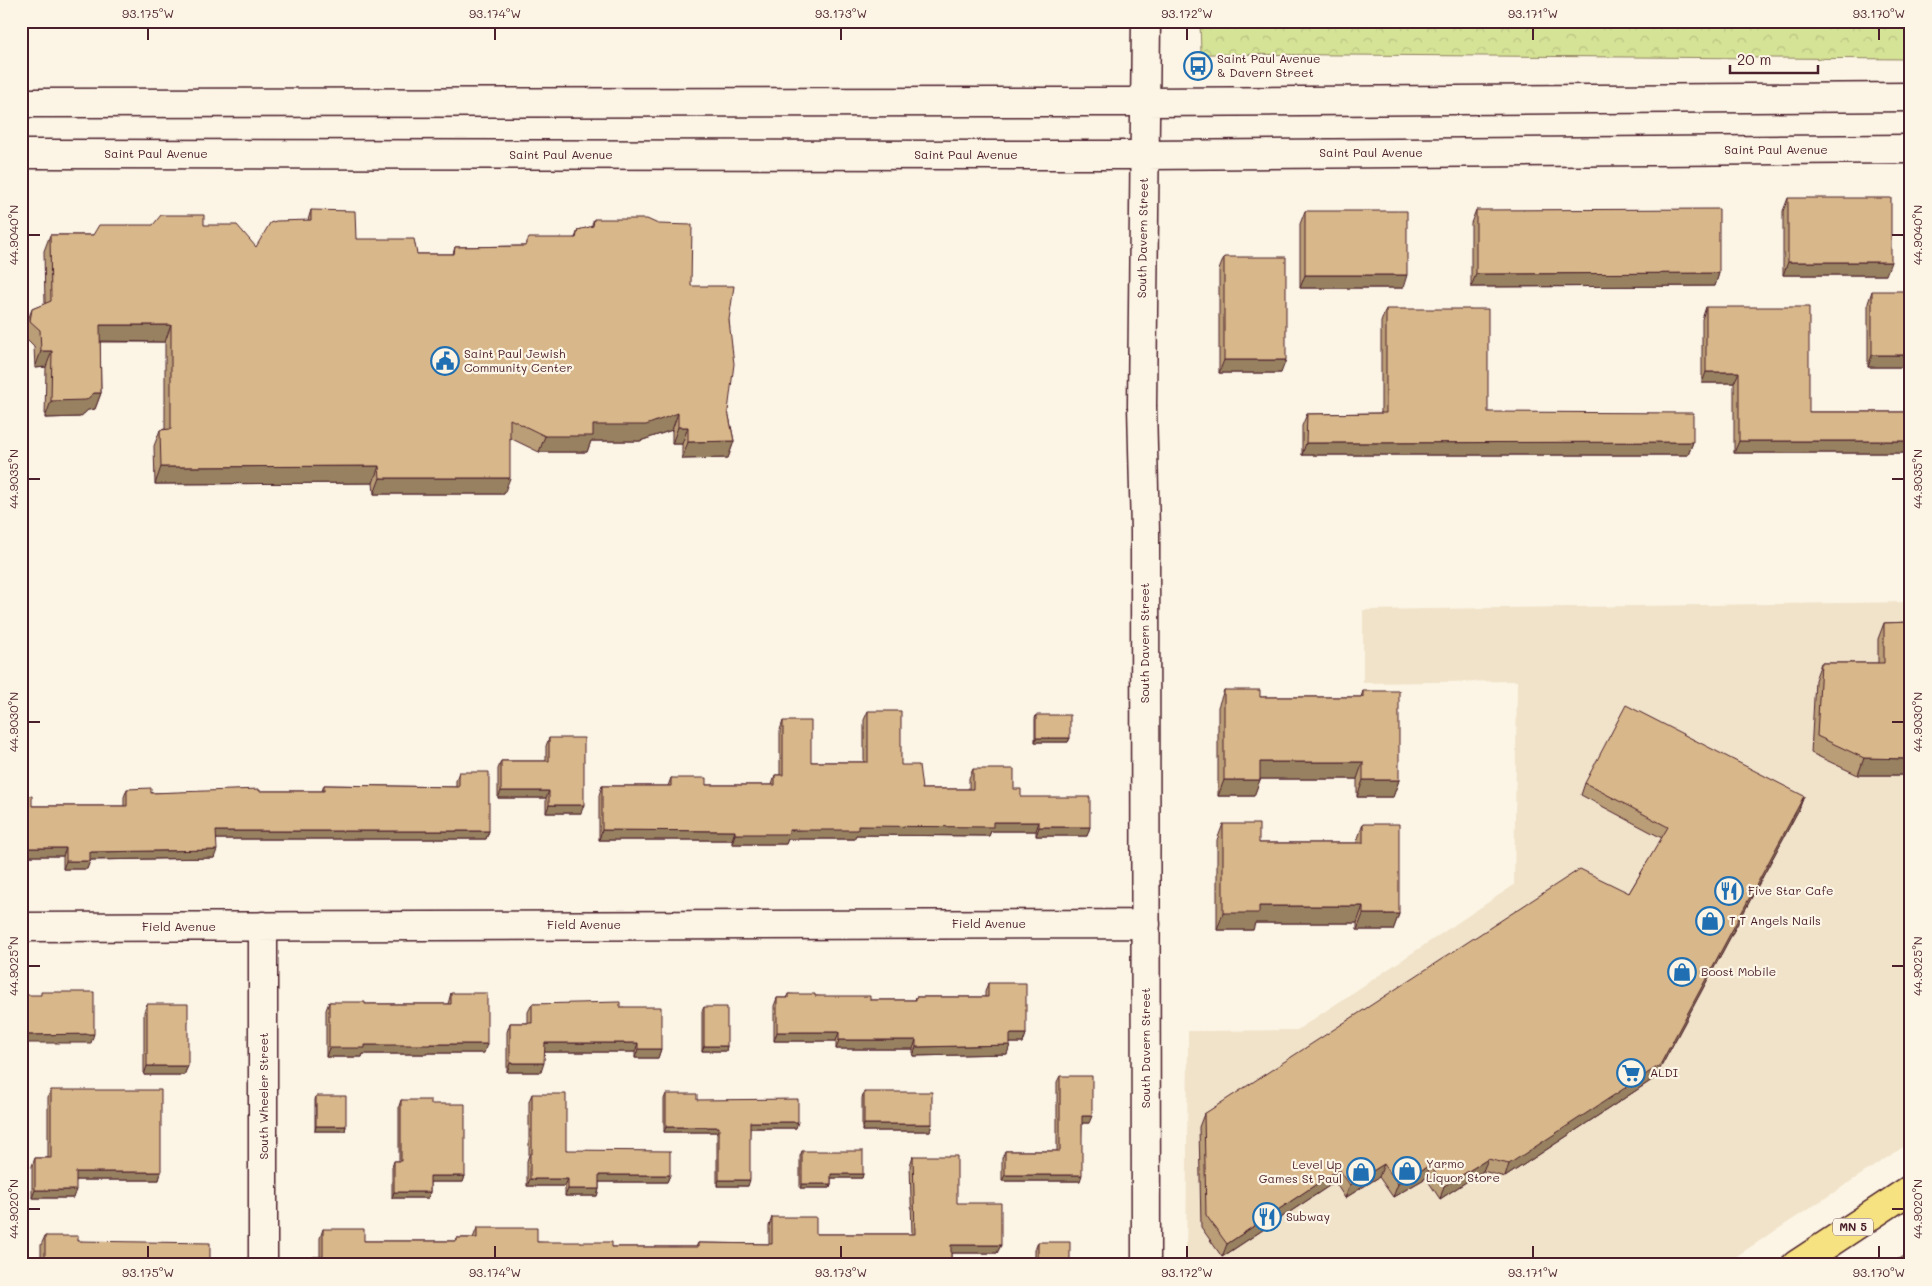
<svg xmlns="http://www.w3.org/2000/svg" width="1932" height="1286" viewBox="0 0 1932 1286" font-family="Mali,sans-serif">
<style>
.built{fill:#f1e3ca}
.forest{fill:url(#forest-crowns);stroke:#908160}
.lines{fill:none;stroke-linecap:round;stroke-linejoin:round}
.minor-casing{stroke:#4a1f2b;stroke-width:31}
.major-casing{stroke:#4a1f2b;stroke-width:31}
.minor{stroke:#fcf5e5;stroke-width:28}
.major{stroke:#f7e281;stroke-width:28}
.wall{fill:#ba9e78;stroke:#4a1f2b}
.shaded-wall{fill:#978161;stroke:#4a1f2b}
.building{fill:#d8b88b;stroke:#4a1f2b}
.ticks{fill:none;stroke:#4a1f2b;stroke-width:2}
.labels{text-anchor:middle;stroke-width:4.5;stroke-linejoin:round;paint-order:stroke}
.shield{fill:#fcf5e5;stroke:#7f5f63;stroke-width:1}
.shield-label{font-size:11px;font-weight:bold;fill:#4a1f2b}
.poi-label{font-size:12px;fill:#4a1f2b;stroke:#fcf5e5;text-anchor:start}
.street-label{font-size:12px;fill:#4a1f2b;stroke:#fcf5e5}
.neatline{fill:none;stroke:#4a1f2b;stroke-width:2}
.ticks-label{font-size:12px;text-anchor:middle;fill:#4a1f2b}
</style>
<defs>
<pattern id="forest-crowns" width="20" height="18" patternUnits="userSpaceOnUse" patternTransform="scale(1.25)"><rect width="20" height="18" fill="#d5e396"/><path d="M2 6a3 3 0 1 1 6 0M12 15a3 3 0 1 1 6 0" fill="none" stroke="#b8c281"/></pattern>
</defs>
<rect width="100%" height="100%" fill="#fcf5e5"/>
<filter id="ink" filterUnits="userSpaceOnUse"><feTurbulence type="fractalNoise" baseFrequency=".02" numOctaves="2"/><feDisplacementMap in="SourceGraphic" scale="10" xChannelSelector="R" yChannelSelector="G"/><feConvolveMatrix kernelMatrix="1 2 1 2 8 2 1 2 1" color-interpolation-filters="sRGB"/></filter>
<g filter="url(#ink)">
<path class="built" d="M1911,602V1142L1723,1265H1186L1188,1031L1297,1030L1514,885L1517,681L1363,683V610Z"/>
<path class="forest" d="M1200,21H1911V59L1201,54Z"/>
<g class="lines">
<defs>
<path id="minor" d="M1146,21L1142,406L1145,532L1146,1265
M21,103L1146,102L1911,97
M21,154L1146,155L1911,149
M263,926V1265
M21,927L1146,924"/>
<path id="major" d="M1796,1265L1911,1189"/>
</defs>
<use href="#minor" class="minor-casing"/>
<use href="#major" class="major-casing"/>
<use href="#minor" class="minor"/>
<use href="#major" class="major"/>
</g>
<path class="wall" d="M1788,198L1886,275H1783V211Z
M311,210L356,239L417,254H453L455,247L525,246L575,238L578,230L591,227L594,219L691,286L729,320L728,411L734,441L728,458L682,459V444H672V430L640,441H591L587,452H539L510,438L504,494H374L373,483L155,484L154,446L160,430L165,429V342H100L101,393L95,409L88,410L80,417L45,418L46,367L35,368L34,347L24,337L26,325L32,309L45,304L44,251L50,235H93L204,225L256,247L308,220Z
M1476,210L1719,273L1715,286L1471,287V223Z
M1305,211L1403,288H1300V224Z
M1224,257L1281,373H1219V270Z
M1872,291L1911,367H1868V303Z
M1706,307L1809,412H1911V453H1734V383H1702V319Z
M1386,309L1488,412L1693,442L1688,455H1302V426L1307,414L1381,413V322Z
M1911,622V775H1858L1811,753L1815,680L1821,663H1878V639L1884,623Z
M1224,690L1260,697H1361L1363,691L1399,780L1393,797H1357V779H1260L1254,796H1218V707Z
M868,711L901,765L922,789H969V778L973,769L1014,789L1021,797L1090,827L1087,836H1036V831H991L989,836L856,835L854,839H788L786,844H732V840H599V795L602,786H668L671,778L706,785H772L775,775H780V730L783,721L811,762H864V720Z
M1036,715L1070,738L1068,742H1035V719Z
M549,738L581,813H546V798H498V769L501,761H546V746Z
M459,772L489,831L486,839H216L214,858L90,860L87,869H63V856H21L32,806H124V797L127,789L151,793L259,791H322L324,785L456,787V780Z
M1585,783L1804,796L1799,809L1655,1078L1505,1177L1483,1171L1440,1199L1426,1178L1393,1197L1379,1177L1345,1198L1335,1182L1222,1257L1201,1227L1199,1127L1204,1114L1629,893L1662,838L1581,795Z
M1223,824L1259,843H1357V841L1363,824L1399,914L1393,930H1357V923H1255L1253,930H1217V840Z
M988,983L1026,1034L1023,1043H1010L1007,1054L913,1056V1049H836V1041H774V1006L777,998H787L788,994L870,1000H915L916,997H985V992Z
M451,993L484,1053H428L427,1054H363L362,1057H326V1010L329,1002L365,1004H448Z
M147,1004L188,1066L184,1075H144V1012Z
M532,1004L620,1007L661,1049L658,1058H635V1052H544L541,1072H507V1032L510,1023H528V1012Z
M704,1007L727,1046L726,1051H702V1011Z
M1060,1076L1089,1123H1082L1080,1181H1002V1158L1005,1151H1057V1082Z
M51,1090L161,1172L159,1180H76L73,1198H32V1166L35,1158H48V1097Z
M864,1092L932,1124L930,1131H862V1098Z
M532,1094L566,1150L670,1175L667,1182H599V1189L597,1196H565V1186H527V1161L529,1155V1101Z
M666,1094L697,1100L796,1128H750L748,1186H717V1132H664V1099Z
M316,1096L346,1126L345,1131H315V1100Z
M401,1100L431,1104L465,1176L463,1182H430V1192L428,1198H392V1167L394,1161H399V1106Z
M802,1151L863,1174L862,1178H831V1184L830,1188H800V1156Z
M913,1156L957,1203L1001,1245L997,1253H951V1265H310L313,1257H320V1238L323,1229L364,1241H456L457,1238H473L477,1228L537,1242L612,1247H696L698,1243L769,1244V1226L772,1217L816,1234H912L910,1165Z
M45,1236L78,1241L210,1265H41V1245Z
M1038,1242L1070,1265H1035V1250Z"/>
<path class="shaded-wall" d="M21,21H195L194,24L21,23Z
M267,21H576L267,23Z
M1788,262H1891L1886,275H1783Z
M1719,273L1715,286L1471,287L1476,274Z
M1305,275H1407L1403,288H1300Z
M100,325H171L165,342L94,341Z
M41,351H52L46,367L35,368Z
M1872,355H1911V367H1868Z
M1224,360H1286L1281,373H1219Z
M1706,372H1739L1734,383H1702Z
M94,393H101L95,409L88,410L80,417L45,418L51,401Z
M678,413L672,430L640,441H591L587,452H539L545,436L593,425Z
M678,427H688L682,444H672Z
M734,441L728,458L682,459L688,442Z
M1739,441H1911V453H1734Z
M1693,442L1688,455H1302L1306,443Z
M379,466L373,483L155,484L161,467Z
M380,478H510L504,494H374Z
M1036,738H1070L1068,742H1035Z
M1864,758L1911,759V775H1858Z
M1260,762H1363L1357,779H1254Z
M1224,780H1260L1254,796H1218Z
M1363,780H1399L1393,797H1357Z
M501,791H549L546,798H498Z
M1804,796L1799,809L1655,1078L1505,1177L1509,1164Z
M549,805H584L581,813H546Z
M993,822H1039L1036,831H991L989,836L856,835L854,839H788L786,844H732L735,834L858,826Z
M1039,827H1090L1087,836H1036Z
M602,830L735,831L732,840H599Z
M216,831H489L486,839H213Z
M21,848H66L63,856H21Z
M217,850L214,858L87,860L90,852Z
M66,861H90L87,869H63Z
M1259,906H1363L1357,923H1255L1253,930H1217L1223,913Z
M1363,914H1399L1393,930H1357Z
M777,1032H839L836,1041H774Z
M94,1034L91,1043H21V1035Z
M1010,1034H1026L1023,1043H1007Z
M839,1040H916L913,1049H836Z
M545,1043H638L635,1052H541Z
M430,1044H487L484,1053H428L427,1054H363L362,1057H326L329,1048L365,1045Z
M1010,1045L1007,1054L913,1056L916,1047Z
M704,1046H727L726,1051H702Z
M638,1049H661L658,1058H635Z
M510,1063H544L541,1072H507Z
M147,1066H188L184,1075H144Z
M1082,1116H1092L1089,1123H1080Z
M750,1122H798L796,1128H748Z
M864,1124H932L930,1131H862Z
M316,1126H346L345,1131H315Z
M666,1127H719L717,1132H664Z
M1488,1159L1483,1171L1440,1199L1444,1186Z
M1384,1164L1379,1177L1345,1198L1350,1185Z
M1430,1165L1426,1178L1393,1197L1398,1184Z
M1339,1169L1335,1182L1222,1257L1227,1244Z
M76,1172H161L159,1180H73Z
M831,1174H863L862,1178H830Z
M599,1175H670L667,1182H597Z
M1005,1175H1082L1080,1181H1002Z
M430,1176H465L463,1182H428Z
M530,1179H568L565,1186H527Z
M719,1180H750L748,1186H717Z
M802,1184H831L830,1188H800Z
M568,1189H599L597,1196H565Z
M35,1190H76L73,1198H32Z
M394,1192H430L428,1198H392Z
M951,1245H1001L997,1253H948Z"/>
<path class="building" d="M1788,198H1891V262H1788Z
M1719,209V273L1476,274V210Z
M311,210L355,211L356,239H414L417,254H454L455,247L525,246L529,238H576L578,230L593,226L594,219H647L658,224L692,225L691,286H734L729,320L734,364L728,411L734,441L688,442V427H678V413L646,425H593V436H545L510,419V478H380L379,466L161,467L160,430L171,429V325H100L101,393H94L86,400L51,401L52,351H41L40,330L30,321L32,309L51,301L50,235H93L99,225H153L161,215H204V225H237L256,247L270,223L276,221L311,220Z
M1305,211H1407V275H1305Z
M1224,257H1286V360H1224Z
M1872,291H1911V355H1872Z
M1706,307H1809V412H1911V441H1739V372H1706Z
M1386,309H1488V412L1693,413V442L1306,443L1307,414L1386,413Z
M1911,622V759L1864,758L1817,736L1821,663H1884V623Z
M1224,690H1260V697H1363V691H1399V780H1363V762H1260V780H1224Z
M1626,705L1804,796L1660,1065L1509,1164L1488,1159L1444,1186L1430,1165L1398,1184L1384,1164L1350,1185L1339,1169L1227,1244L1206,1215L1204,1114L1580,869L1629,893L1668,827L1585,783Z
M868,711H901V765H919L922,789H973V769H1014V789H1021V797H1090V827H1039V822H993V827L858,826V830H789V834H735V831L602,830V786H671V778H706V785H775V775H783V721H811V762H868Z
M1036,715H1070V738H1036Z
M549,738H584V805H549V791H501V761H549Z
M459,772H489V831H216L217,850L90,852V861H66V848H21V796H32V806H127V789L151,788V793L259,789V791H324V785L459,787Z
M1223,824H1259V843H1363V824H1399V914H1363V906H1259V913H1223Z
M988,983H1026V1034H1010V1045L916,1047V1040H839V1032H777V998H788V994H815V996H870V1000H916V997H988Z
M41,992H94V1034L21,1035V995H41Z
M451,993H487V1044H430V1045H365V1048H329V1002H365V1004H451Z
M620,1002V1007H661V1049H638V1043H545L544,1063H510V1023H532V1004Z
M147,1004H188V1066H147Z
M704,1007H727V1046H704Z
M1060,1076H1092V1116H1082V1175H1005V1151H1060Z
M51,1090H161V1172H76V1190H35V1158H51Z
M864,1092H932V1124H864Z
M532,1094H566V1150L670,1151V1175H599V1189H568V1179H530V1154H532Z
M666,1094H697V1100L798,1099V1122H750V1180H719V1127H666Z
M316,1096H346V1126H316Z
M401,1100H431V1104H465V1176H430V1192H394V1161H401Z
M802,1151H863V1174H831V1184H802Z
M913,1156H957V1203H1001V1245H951V1265H313V1257H323V1229H364V1241H457V1238H477V1228H537V1242H612V1247H698V1243L772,1244V1217H816V1234H915Z
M45,1236H78V1241L210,1243V1265H45Z
M1038,1242H1070V1265H1038Z
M1911,1251V1265H1889Z"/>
</g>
<path class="ticks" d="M148,28V40M495,28V40M841,28V40M1187,28V40M1533,28V40M1879,28V40M28,235H40M1892,235H1904M28,479H40M1892,479H1904M28,722H40M1892,722H1904M28,966H40M1892,966H1904M28,1209H40M1892,1209H1904M148,1246V1258M495,1246V1258M841,1246V1258M1187,1246V1258M1533,1246V1258M1879,1246V1258"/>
<defs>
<symbol id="bus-ring" viewBox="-11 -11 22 22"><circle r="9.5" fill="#fcf5e5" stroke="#1f6fb2" stroke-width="1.5"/><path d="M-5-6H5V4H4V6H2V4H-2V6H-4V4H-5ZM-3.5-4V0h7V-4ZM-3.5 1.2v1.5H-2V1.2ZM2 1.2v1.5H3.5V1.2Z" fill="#1f6fb2"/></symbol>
<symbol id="civic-ring" viewBox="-11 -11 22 22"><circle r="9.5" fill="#fcf5e5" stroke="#1f6fb2" stroke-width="1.5"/><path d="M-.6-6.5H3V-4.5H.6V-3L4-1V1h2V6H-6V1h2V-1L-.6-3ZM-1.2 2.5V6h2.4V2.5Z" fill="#1f6fb2"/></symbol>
<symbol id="restaurant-ring" viewBox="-11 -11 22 22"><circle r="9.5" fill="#fcf5e5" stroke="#1f6fb2" stroke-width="1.5"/><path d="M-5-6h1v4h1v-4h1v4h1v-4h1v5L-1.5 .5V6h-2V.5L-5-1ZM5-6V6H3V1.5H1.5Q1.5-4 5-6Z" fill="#1f6fb2"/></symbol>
<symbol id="shop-ring" viewBox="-11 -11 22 22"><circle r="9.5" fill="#fcf5e5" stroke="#1f6fb2" stroke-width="1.5"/><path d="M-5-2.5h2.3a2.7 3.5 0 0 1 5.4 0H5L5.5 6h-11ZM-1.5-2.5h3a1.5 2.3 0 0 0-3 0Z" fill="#1f6fb2"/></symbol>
<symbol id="supermarket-ring" viewBox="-11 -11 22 22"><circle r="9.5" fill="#fcf5e5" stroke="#1f6fb2" stroke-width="1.5"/><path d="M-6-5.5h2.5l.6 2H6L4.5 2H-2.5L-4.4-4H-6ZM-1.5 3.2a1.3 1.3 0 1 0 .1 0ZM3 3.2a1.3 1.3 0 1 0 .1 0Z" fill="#1f6fb2"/></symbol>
</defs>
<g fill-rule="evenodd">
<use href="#bus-ring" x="1182" y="50" width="32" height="32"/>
<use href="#civic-ring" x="429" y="345" width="32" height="32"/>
<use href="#restaurant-ring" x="1713" y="875" width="32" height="32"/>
<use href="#shop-ring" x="1694" y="905" width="32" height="32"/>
<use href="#shop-ring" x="1666" y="956" width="32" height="32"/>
<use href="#supermarket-ring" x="1615" y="1057" width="32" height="32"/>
<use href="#shop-ring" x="1391" y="1155" width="32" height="32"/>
<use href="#shop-ring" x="1345" y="1156" width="32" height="32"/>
<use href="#restaurant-ring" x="1251" y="1201" width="32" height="32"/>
</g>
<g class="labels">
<rect class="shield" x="1833" y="1218.5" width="40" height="17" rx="4"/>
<g class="shield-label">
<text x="1853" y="1231">MN 5</text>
</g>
<g class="poi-label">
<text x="1217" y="63">Saint Paul Avenue<tspan x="1217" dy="14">&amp; Davern Street</tspan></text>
<text x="464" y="358">Saint Paul Jewish<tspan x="464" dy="14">Community Center</tspan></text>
<text x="1748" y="895">Five Star Cafe</text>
<text x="1729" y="925">T T Angels Nails</text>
<text x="1701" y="976">Boost Mobile</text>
<text x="1650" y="1077">ALDI</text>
<text x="1426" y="1168">Yarmo<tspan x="1426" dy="14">Liquor Store</tspan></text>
<text x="1342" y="1169" text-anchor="end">Level Up<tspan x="1342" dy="14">Games St Paul</tspan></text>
<text x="1286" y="1221">Subway</text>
</g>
<g class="street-label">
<text x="1776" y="154">Saint Paul Avenue</text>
<text x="1371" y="157">Saint Paul Avenue</text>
<text x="156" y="158">Saint Paul Avenue</text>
<text x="561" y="159">Saint Paul Avenue</text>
<text x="966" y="159">Saint Paul Avenue</text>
<text transform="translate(1143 238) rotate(-89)" y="4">South Davern Street</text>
<text transform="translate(1145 643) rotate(-90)" y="4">South Davern Street</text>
<text x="989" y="928">Field Avenue</text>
<text x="584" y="929">Field Avenue</text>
<text x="179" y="931">Field Avenue</text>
<text transform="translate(1146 1048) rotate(-90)" y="4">South Davern Street</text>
<text transform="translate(264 1096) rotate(-90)" y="4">South Wheeler Street</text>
</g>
</g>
<rect width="1932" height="1286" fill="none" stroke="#fcf5e5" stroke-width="55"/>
<path d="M1730 65v8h88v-8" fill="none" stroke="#4a1f2b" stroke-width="2.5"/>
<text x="1737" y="65" font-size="15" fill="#4a1f2b" stroke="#fcf5e5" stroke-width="4" paint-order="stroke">20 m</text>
<rect x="28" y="28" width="1876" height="1230" class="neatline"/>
<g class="ticks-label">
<text x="148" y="18">93.175°W</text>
<text x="495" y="18">93.174°W</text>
<text x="841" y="18">93.173°W</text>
<text x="1187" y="18">93.172°W</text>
<text x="1533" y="18">93.171°W</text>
<text x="1879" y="18">93.170°W</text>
<text transform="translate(14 235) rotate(-90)" y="4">44.9040°N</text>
<text transform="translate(1918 235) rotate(-90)" y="4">44.9040°N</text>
<text transform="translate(14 479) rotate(-90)" y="4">44.9035°N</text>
<text transform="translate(1918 479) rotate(-90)" y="4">44.9035°N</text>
<text transform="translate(14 722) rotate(-90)" y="4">44.9030°N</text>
<text transform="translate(1918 722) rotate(-90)" y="4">44.9030°N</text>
<text transform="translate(14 966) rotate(-90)" y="4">44.9025°N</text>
<text transform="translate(1918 966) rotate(-90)" y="4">44.9025°N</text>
<text transform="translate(14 1209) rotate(-90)" y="4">44.9020°N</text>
<text transform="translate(1918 1209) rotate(-90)" y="4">44.9020°N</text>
<text x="148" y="1277">93.175°W</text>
<text x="495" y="1277">93.174°W</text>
<text x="841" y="1277">93.173°W</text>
<text x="1187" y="1277">93.172°W</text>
<text x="1533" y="1277">93.171°W</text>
<text x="1879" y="1277">93.170°W</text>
</g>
</svg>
